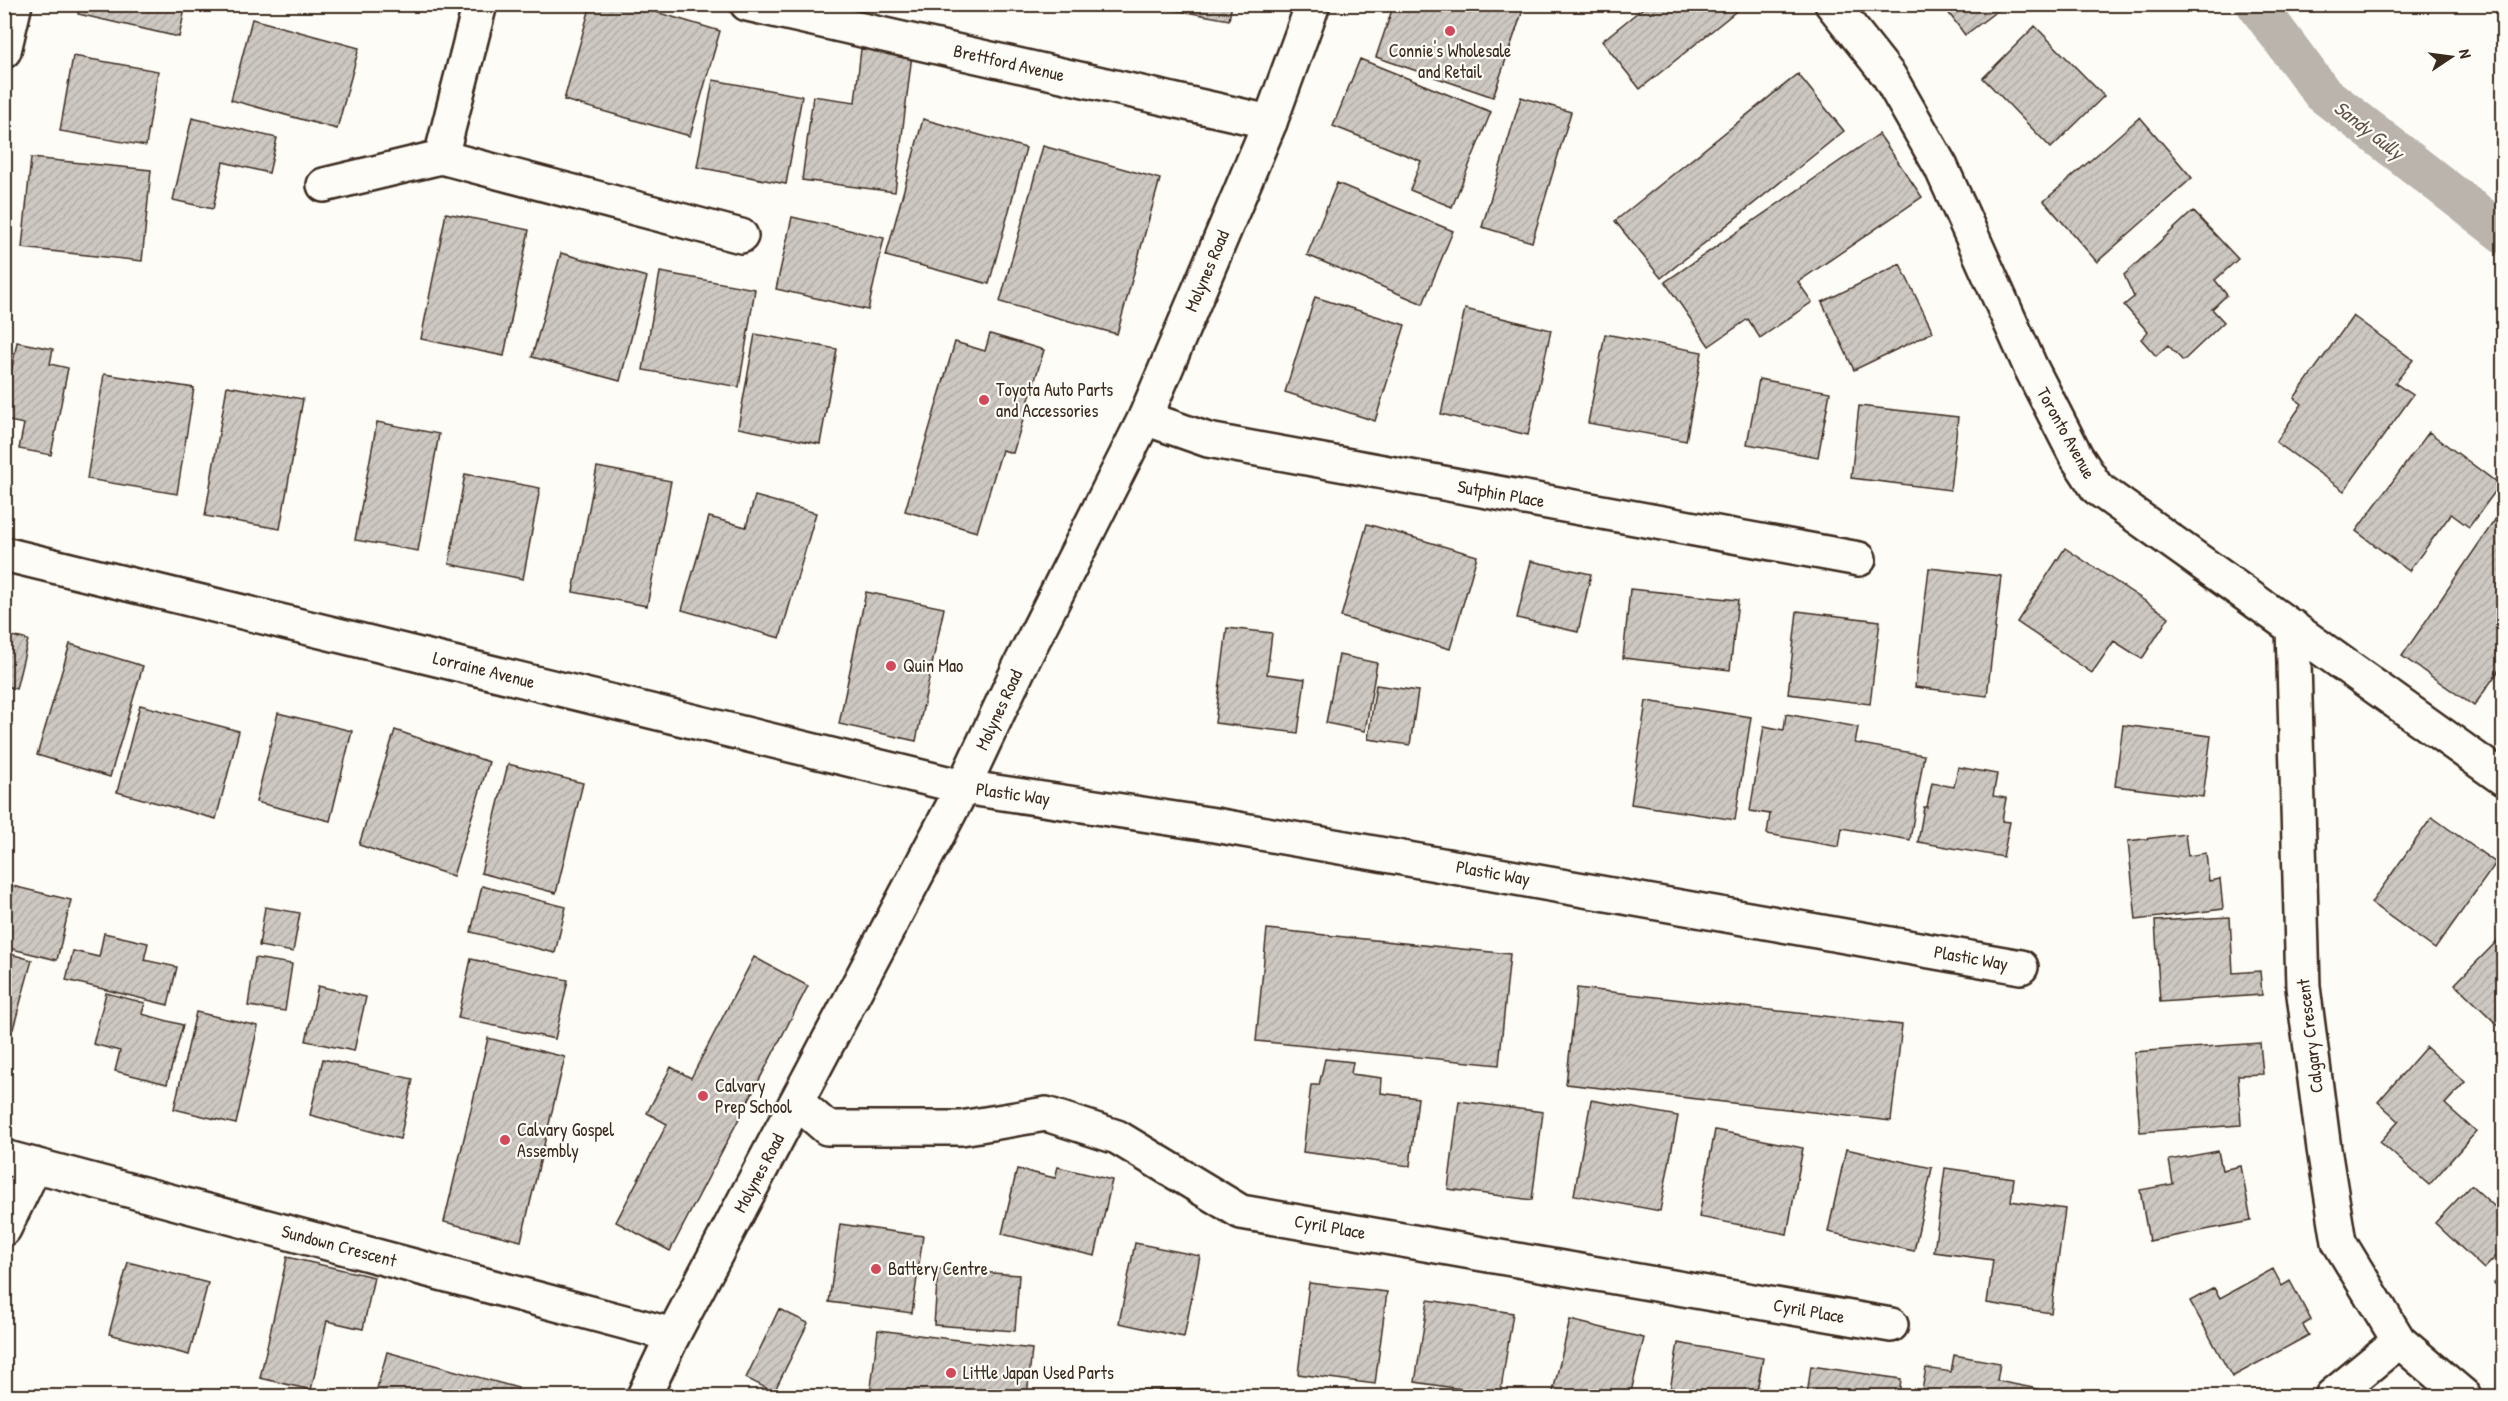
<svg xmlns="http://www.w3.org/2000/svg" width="2508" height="1401" viewBox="0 0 2508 1401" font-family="'Patrick Hand',sans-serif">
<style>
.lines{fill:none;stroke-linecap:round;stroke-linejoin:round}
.canal{stroke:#bbb4ad;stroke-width:40}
.building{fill:url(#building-hatch);stroke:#3b2a1e;stroke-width:1.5}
.minor-casing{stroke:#3b2a1e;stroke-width:38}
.major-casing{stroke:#3b2a1e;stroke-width:38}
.minor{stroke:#fdfcf7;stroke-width:33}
.major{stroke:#fdfcf7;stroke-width:33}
.poi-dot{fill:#d1495b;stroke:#fdfcf7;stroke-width:2}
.labels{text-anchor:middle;stroke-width:4.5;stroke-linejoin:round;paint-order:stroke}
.poi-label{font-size:18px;fill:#3b2a1e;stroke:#fdfcf7;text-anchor:start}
.street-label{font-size:18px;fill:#3b2a1e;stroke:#fdfcf7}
.water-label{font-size:20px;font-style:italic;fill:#615349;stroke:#fdfcf7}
</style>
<defs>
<pattern id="building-hatch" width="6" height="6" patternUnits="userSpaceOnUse" patternTransform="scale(1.5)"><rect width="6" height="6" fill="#cdc8c2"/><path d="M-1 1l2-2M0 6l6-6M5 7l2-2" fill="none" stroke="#b1aca6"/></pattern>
</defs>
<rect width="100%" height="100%" fill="#fdfcf7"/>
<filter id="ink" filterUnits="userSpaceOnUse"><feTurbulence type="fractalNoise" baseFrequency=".0167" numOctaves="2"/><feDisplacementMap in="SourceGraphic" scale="12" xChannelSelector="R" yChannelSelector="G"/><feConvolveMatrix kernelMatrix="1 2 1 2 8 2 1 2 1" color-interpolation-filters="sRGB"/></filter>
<g filter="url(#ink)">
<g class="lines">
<path class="canal" d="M2256,4L2322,93L2504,234"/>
</g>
<path class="building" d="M80,4H186L179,37L78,14Z
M591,4H629L720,31L690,136L564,100Z
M1142,4H1232L1229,20Z
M1394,4H1525L1493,97L1376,57Z
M1648,4H1745L1640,89L1602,41Z
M1942,4H2006L1965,35Z
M252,19L359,48L337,129L231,100Z
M2035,26L2104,96L2051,148L1983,78Z
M861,49L912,55L895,192L802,180L813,96L855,102Z
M73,56L158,71L146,146L60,131Z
M1360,59L1491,112L1452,207L1410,190L1421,161L1333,126Z
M1798,74L1844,131L1661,278L1615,221Z
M713,80L802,96L786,184L697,167Z
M1521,97L1571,112L1532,242L1482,227Z
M2140,117L2192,178L2097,262L2044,201Z
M192,118L277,138L269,173L223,162L213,209L173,200Z
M923,119L1026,148L989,284L886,256Z
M1879,134L1922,197L1798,282L1812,302L1760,338L1748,319L1709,346L1665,282Z
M1043,146L1160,179L1117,334L1000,302Z
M31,158L151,170L142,261L22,248Z
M1337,183L1453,231L1423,304L1307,255Z
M2193,211L2238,259L2215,280L2227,295L2212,309L2224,322L2183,361L2168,345L2156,356L2141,339L2148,332L2124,305L2134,297L2124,275Z
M446,213L529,230L504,356L421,339Z
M792,217L884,238L868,310L776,289Z
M561,253L647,277L620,381L532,357Z
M1900,264L1933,332L1854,370L1822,302Z
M660,272L755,289L739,387L643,370Z
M1315,297L1405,325L1375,421L1285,392Z
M1465,309L1551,330L1528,435L1441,414Z
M2353,316L2413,360L2395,383L2413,395L2344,491L2276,442L2302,404L2294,398Z
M755,334L837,349L820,444L738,428Z
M990,334L1044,350L1013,453L1002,450L977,532L905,511L955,342L985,351Z
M1605,334L1702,352L1686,441L1588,423Z
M17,342L53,349L50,364L68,368L51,455L19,449L24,424L4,420V409Z
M104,374L194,388L177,494L87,479Z
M1759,379L1830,392L1818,457L1747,444Z
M227,386L303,399L280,529L205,516Z
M1859,406L1958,417L1950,490L1851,478Z
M377,422L439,434L418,551L355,540Z
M2429,432L2500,485L2469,527L2451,514L2409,571L2356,531Z
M597,467L671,481L647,606L573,592Z
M465,474L540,488L523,579L449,564Z
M755,496L816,513L780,638L682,610L709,517L746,527Z
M2499,514L2504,517V663L2474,706L2402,656Z
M1367,524L1477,556L1450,649L1341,617Z
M2065,548L2169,617L2142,659L2114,641L2092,673L2017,622Z
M1531,561L1591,574L1578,632L1517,618Z
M1929,568L2001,576L1987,696L1915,687Z
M1630,589L1738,600L1730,670L1623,658Z
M866,592L944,608L916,741L839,724Z
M1797,611L1880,621L1870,704L1788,694Z
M1227,628L1272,633L1267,674L1305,679L1298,733L1215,723Z
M4,634L28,640L16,689L4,685Z
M70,644L143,666L110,777L37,755Z
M1339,655L1377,663L1365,731L1326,723Z
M1376,685L1418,691L1410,745L1368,739Z
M1646,701L1751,717L1735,820L1631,804Z
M140,705L239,731L216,819L117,792Z
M278,713L352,731L330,821L256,802Z
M1786,714L1858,727L1855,743L1924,755L1910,840L1842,828L1839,847L1767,834L1770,814L1750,811L1764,726L1784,730Z
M2123,725L2211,736L2203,797L2115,786Z
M395,730L489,762L453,876L359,845Z
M508,764L583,783L556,893L481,873Z
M1958,767L1997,774L1993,796L2006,798L2002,821L2010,822L2003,857L1918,842L1924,807H1927L1932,783L1954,787Z
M2432,817L2496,863L2435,949L2371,903Z
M2185,834L2188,856L2206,853L2209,881L2220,879L2223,909L2136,920L2128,841Z
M4,884L71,900L57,960L4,947Z
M482,886L566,907L555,953L471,932Z
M265,907L300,913L293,952L259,946Z
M2230,917L2233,973L2260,971L2262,995L2160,1002L2155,921Z
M1267,929L1510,954L1499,1065L1256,1041Z
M104,933L148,943L144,960L177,967L168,1005L66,980L73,951L99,957Z
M2504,934V1031L2455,984Z
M4,952L32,960L13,1029L4,1027Z
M754,957L808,986L670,1251L616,1222L667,1124L647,1113L671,1067L691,1078Z
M255,958L292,964L285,1011L248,1006Z
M471,959L568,980L555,1039L458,1018Z
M318,986L366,997L354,1051L306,1041Z
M1577,988L1902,1025L1891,1121L1566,1084Z
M106,993L145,1003L142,1014L183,1025L167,1084L115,1071L120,1051L93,1044Z
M196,1012L258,1026L236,1124L174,1109Z
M488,1038L565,1057L521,1241L444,1222Z
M2260,1043L2263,1074L2238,1075L2241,1125L2140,1132L2134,1052Z
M2426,1047L2465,1082L2445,1104L2476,1132L2429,1185L2380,1142L2399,1121L2378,1102Z
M323,1059L413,1079L400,1139L310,1115Z
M1325,1059L1353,1062L1351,1074L1382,1078L1381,1093L1418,1098L1410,1166L1303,1152L1311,1085H1319Z
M1591,1100L1678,1116L1660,1211L1574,1195Z
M1459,1101L1543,1112L1532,1200L1448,1189Z
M1715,1130L1803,1148L1787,1234L1699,1217Z
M1846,1149L1932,1168L1914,1251L1828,1232Z
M2218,1151L2222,1170L2241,1166L2251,1221L2149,1241L2140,1190L2173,1184L2169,1160Z
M1058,1167L1112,1180L1095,1256L1002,1234L1017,1169L1055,1178Z
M1945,1168L2014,1178L2011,1201L2065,1209L2051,1313L1987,1303L1993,1260L1934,1252Z
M2471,1185L2504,1215V1248L2484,1269L2435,1223Z
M840,1224L923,1236L912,1313L829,1302Z
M1135,1243L1200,1256L1184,1337L1119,1323Z
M287,1257L374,1277L363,1329L327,1321L311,1390L260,1378Z
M128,1262L208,1283L189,1355L109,1334Z
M938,1269L1019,1275L1015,1331L934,1325Z
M2273,1269L2282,1286L2290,1281L2311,1320L2303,1325L2309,1335L2232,1377L2190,1301L2214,1288L2220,1298Z
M2504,1274V1293L2494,1283Z
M1309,1283L1387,1292L1375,1384L1298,1374Z
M1428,1300L1513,1313L1500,1395L1415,1382Z
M779,1309L808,1323L774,1392L746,1378Z
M1570,1320L1644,1338L1630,1396H1552Z
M878,1330L1032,1349L1027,1396H870Z
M1678,1343L1763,1358L1756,1396H1669Z
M387,1352L518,1388L516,1396H375Z
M1954,1355L2000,1363L1997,1381L2043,1390L2042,1396H1921L1926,1368L1951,1372Z
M1811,1366L1901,1379L1899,1396H1807Z
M1226,1388L1227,1396H1142V1390Z
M239,1391L262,1396H238Z"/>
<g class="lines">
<defs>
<path id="minor" d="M747,4L1270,122
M1832,4L1889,76L1941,167L2030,366L2076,456L2097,488L2504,779
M4,51L15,4
M441,157L480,4
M324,185L441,157L741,236
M1145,418L1208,440L1859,559
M4,554L963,787L1215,825L2021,967
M2293,627L2303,987L2324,1149L2339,1242L2399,1341L2464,1396
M797,1102L827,1128H961L1046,1114L1117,1137L1241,1212L1891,1325
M4,1157L673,1335
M4,1229L35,1165
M2332,1396L2399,1341"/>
<path id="major" d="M644,1396L673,1335L963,787L1020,666L1145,418L1270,122L1313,4"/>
</defs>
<use href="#minor" class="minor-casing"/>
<use href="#major" class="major-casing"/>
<use href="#minor" class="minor"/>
<use href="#major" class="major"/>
</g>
</g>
<g class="poi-dot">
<circle cx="1450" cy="31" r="6"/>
<circle cx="984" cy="400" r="6"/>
<circle cx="891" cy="666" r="6"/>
<circle cx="703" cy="1096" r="6"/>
<circle cx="505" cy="1140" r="6"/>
<circle cx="876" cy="1269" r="6"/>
<circle cx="951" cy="1373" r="6"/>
</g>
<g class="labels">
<g class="poi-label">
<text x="1450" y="57" text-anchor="middle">Connie's Wholesale<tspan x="1450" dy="21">and Retail</tspan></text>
<text x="996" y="396">Toyota Auto Parts<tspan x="996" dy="21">and Accessories</tspan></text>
<text x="903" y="672">Quin Mao</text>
<text x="715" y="1092">Calvary<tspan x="715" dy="21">Prep School</tspan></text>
<text x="517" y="1136">Calvary Gospel<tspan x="517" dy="21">Assembly</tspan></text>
<text x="888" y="1275">Battery Centre</text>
<text x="963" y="1379">Little Japan Used Parts</text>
</g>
<g class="street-label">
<text transform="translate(1009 63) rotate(13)" y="6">Brettford Avenue</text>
<text transform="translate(1207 271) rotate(-67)" y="6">Molynes Road</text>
<text transform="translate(2066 433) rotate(61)" y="6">Toronto Avenue</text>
<text transform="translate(1501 494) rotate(10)" y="6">Sutphin Place</text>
<text transform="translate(484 670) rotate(14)" y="6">Lorraine Avenue</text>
<text transform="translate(999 710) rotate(-65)" y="6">Molynes Road</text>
<text transform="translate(1013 794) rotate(8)" y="6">Plastic Way</text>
<text transform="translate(1493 873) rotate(10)" y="6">Plastic Way</text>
<text transform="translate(1971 958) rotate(10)" y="6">Plastic Way</text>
<text transform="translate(2310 1036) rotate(-97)" y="6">Calgary Crescent</text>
<text transform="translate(759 1173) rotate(-62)" y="6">Molynes Road</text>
<text transform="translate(1330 1227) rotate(10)" y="6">Cyril Place</text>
<text transform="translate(339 1246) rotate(15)" y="6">Sundown Crescent</text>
<text transform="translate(1809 1311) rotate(10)" y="6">Cyril Place</text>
</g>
<g class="water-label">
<text transform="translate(2369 130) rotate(38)" y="7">Sandy Gully</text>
</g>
</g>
<rect width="2508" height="1401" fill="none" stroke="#fdfcf7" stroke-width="24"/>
<rect x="12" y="12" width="2484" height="1377" fill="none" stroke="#3b2a1e" stroke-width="2" filter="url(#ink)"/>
<g transform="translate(2451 57) rotate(77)" stroke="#fdfcf7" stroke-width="4.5" paint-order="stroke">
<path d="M0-4.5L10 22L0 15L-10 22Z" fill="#3b2a1e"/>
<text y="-9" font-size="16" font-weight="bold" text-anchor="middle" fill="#3b2a1e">N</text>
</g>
</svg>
